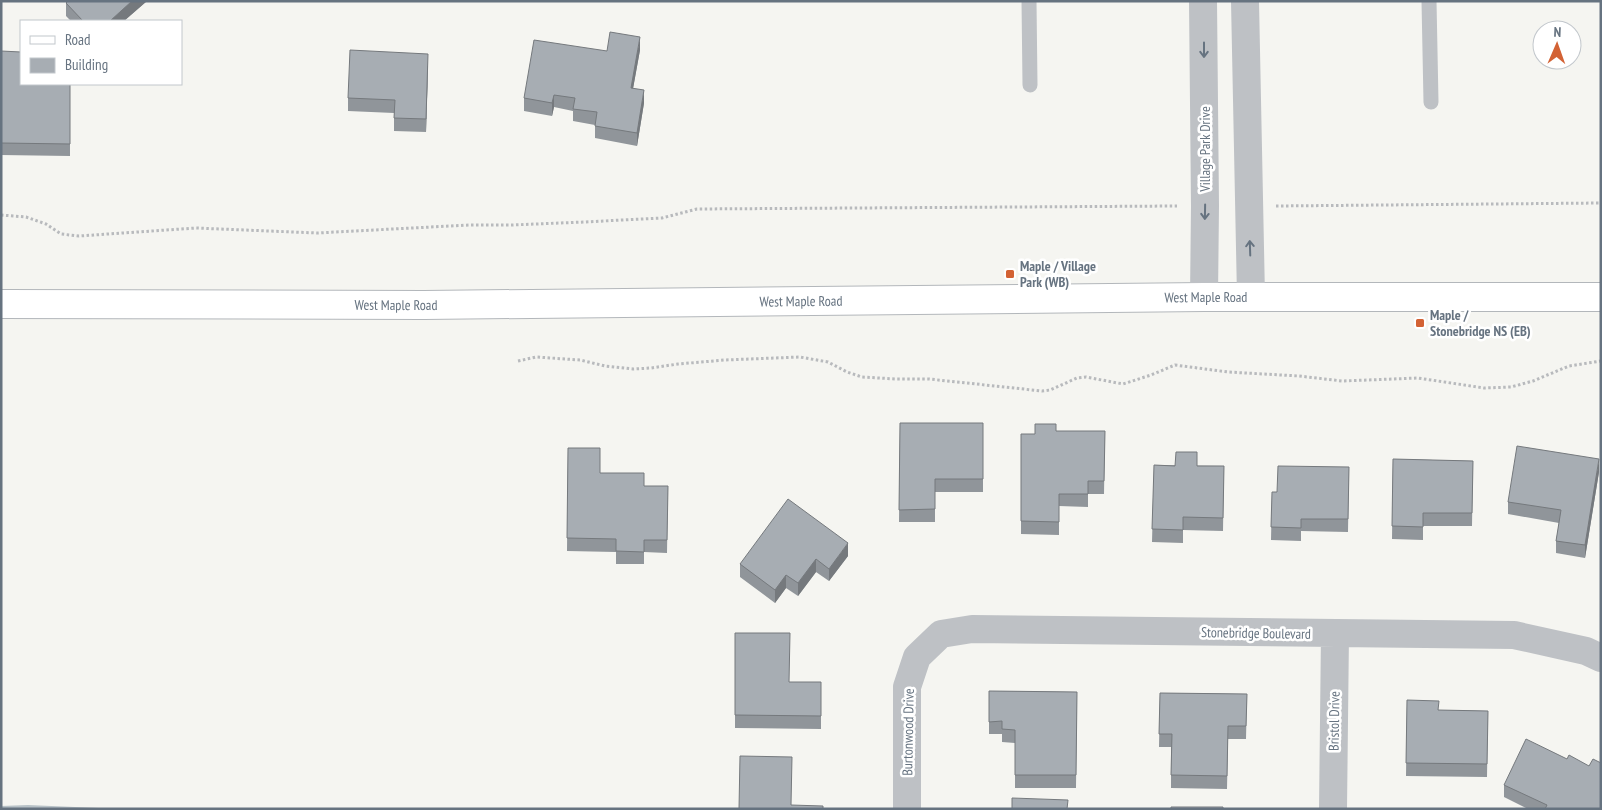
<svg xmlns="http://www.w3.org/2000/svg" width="1602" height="810" viewBox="0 0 1602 810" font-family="'PT Sans Narrow',sans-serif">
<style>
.water{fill:url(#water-rules)}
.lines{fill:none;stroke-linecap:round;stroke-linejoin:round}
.secondary-casing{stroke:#b3b7bb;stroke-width:30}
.path{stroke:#b8babd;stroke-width:3;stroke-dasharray:2.5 2.5;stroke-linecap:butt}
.service{stroke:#bec1c5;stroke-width:15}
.minor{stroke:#bec1c5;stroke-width:28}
.secondary{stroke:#fff;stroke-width:28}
.wall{fill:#90959a}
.shaded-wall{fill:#75797d}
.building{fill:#a7adb3;stroke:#75797d}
.oneway{stroke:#667380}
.poi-dot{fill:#d36234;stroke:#fff;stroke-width:2}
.labels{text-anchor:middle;stroke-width:5;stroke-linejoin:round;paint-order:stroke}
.street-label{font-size:14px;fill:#667380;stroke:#fff}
.poi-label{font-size:14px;font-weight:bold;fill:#667380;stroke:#fff;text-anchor:start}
</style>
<defs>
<pattern id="water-rules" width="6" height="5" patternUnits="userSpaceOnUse" patternTransform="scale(1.25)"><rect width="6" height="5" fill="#b8c2c7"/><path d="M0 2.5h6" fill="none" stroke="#99a2a7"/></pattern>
</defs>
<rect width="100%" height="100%" fill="#f5f5f1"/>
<path class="water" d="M28,805L122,809H1V806Z"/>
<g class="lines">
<defs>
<g id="secondary">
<path id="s1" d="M1,304L424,305L1204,297H1601"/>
</g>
</defs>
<use href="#secondary" class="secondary-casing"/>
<path class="path" d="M1276,206L1601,203
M1,215L26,217L46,224L61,234L79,236L196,228L317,233L469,225H512L584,222L662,218L697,209L1177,206
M518,361L536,357L580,360L605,366L633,369L651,368L678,364L725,360L800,357L828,362L847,372L862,377L896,379H929L1042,391L1050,390L1077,378L1086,377L1123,384L1151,375L1175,365L1228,372L1299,376L1342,381L1418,378L1484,388L1511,387L1533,381L1569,366L1601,361"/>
<path class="service" d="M1029,1L1030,85
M1429,1L1431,102"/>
<path class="minor" d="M1203,1L1205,206L1204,297
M1245,1L1251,297
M907,809V687L917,657L941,634L972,629L1514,635L1586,651L1601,658
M1333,809L1335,633"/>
<use href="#secondary" class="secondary"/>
</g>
<path class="wall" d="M67,1H147L124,21H71L66,16V3L67,2Z
M640,50L633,88L644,103L637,146L595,138V125L573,121V111L554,107L552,116L524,111V98L607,51Z
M1,51L70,84V156L1,155Z
M428,66L426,132L394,131V113L348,111V98Z
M900,423H983V492H935V522H899Z
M1056,431H1105L1104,494H1088V507L1059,506V535L1021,534V434H1035Z
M568,448L600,473L644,486H668L667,553L644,552V564H616V552L567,551Z
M1393,459L1473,461L1472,526H1423V540L1392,539Z
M1154,465L1224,466L1223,531L1183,530V543L1152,542Z
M1349,467L1348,532L1301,531V541L1271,540L1272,492H1277Z
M1599,472L1585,558L1556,553V541L1559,523L1508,514V502Z
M848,556L829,581L816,572L798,596L786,588L775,603L740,577V564Z
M735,633L789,682H821V729L735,728Z
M989,691L1077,692L1076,788H1015V743L1002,742V734H989Z
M1160,693L1247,694L1246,739H1228L1227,789L1171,788V747H1159Z
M1407,700L1439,710L1488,711L1487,777L1406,776Z
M1504,785L1601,809H1528L1504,797Z"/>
<path class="shaded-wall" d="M132,1H147L124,21H110Z
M640,37V50L631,100V88Z
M428,54V66L426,132V119Z
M644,90V103L637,146V133Z
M554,95V107L552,116V103Z
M1599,459V472L1585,558V545Z
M848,543V556L829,581V569Z
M816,559V572L798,596V583Z
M786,575V588L775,603V590Z"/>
<path class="building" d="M68,1H132L110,21H83L66,3Z
M610,32L640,37L631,88L644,90L637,133L595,126L597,112L573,109L575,98L554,95L552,103L524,98L534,40L607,51Z
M350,50L428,54L426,119L394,118L395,100L348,98Z
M1,51L21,52V84H70V144L1,143Z
M900,423H983V479H935V509L899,510Z
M1035,424H1056V431H1105L1104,481H1088V494H1059V522L1021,521V434H1035Z
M1517,446L1599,459L1585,545L1556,541L1561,510L1508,502Z
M568,448H600V473H644V486H668L667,540H644V552L616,551V539L567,538Z
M1176,452H1197V466H1224L1223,518L1183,517V530L1152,529L1154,465L1175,466Z
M1393,459L1473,461L1472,513H1423V527L1392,526Z
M1278,466L1349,467L1348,519H1301V528L1271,527L1272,492H1277Z
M788,499L848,543L829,569L816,559L798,583L786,575L775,590L740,564Z
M735,633H790L789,682H821V716L735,715Z
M989,691L1077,692L1076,775H1015V730L1002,729V721L989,722Z
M1160,693L1247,694L1246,726H1228L1227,776L1171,775L1172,734H1159Z
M1407,700L1439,701L1438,710L1488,711L1487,764L1406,763Z
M1526,739L1567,759L1569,755L1589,766L1593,759L1601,763V809H1545L1547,805L1504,785Z
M740,756L792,757L791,805L823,806V809H739Z
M1012,798L1068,800L1067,809H1012Z
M1171,807H1223V809H1171Z"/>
<defs><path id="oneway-shaft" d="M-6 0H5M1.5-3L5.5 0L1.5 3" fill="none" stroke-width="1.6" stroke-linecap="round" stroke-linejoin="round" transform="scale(1.25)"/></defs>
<g class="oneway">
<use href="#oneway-shaft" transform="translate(1204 50) rotate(90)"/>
<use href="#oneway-shaft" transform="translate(1205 212) rotate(91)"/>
<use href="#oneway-shaft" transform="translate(1250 248) rotate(-92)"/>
</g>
<g class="poi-dot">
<rect x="1005" y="269" width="10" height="10" rx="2.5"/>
<rect x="1415" y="318" width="10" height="10" rx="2.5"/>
</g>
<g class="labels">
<g class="street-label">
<text transform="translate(1205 149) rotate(-90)" y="5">Village Park Drive</text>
<text dy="5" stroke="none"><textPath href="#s1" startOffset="1205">West Maple Road</textPath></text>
<text dy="5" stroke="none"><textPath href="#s1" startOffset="800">West Maple Road</textPath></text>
<text dy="5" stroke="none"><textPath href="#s1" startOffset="395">West Maple Road</textPath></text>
<text transform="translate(1256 633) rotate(1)" y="5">Stonebridge Boulevard</text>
<text transform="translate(1334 721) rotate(-89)" y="5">Bristol Drive</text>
<text transform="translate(908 732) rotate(-89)" y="5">Burtonwood Drive</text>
</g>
<g class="poi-label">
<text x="1020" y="271">Maple / Village<tspan x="1020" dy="16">Park (WB)</tspan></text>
<text x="1430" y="320">Maple /<tspan x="1430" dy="16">Stonebridge NS (EB)</tspan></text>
</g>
</g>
<rect width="1602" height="810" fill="none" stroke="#667380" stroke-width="5"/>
<rect x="20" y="20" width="162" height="65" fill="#ffffff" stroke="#c2c7cc"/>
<rect x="30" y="36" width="25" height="8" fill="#ffffff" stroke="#c2c7cc"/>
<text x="65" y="45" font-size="15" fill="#667380">Road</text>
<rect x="30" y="58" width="25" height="15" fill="#a7adb3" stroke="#c2c7cc"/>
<text x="65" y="70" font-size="15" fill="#667380">Building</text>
<g transform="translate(1557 45) rotate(2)"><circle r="24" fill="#ffffff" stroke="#c2c7cc"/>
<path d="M0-4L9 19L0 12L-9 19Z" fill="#d36234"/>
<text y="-8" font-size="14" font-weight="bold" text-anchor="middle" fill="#667380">N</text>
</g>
</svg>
